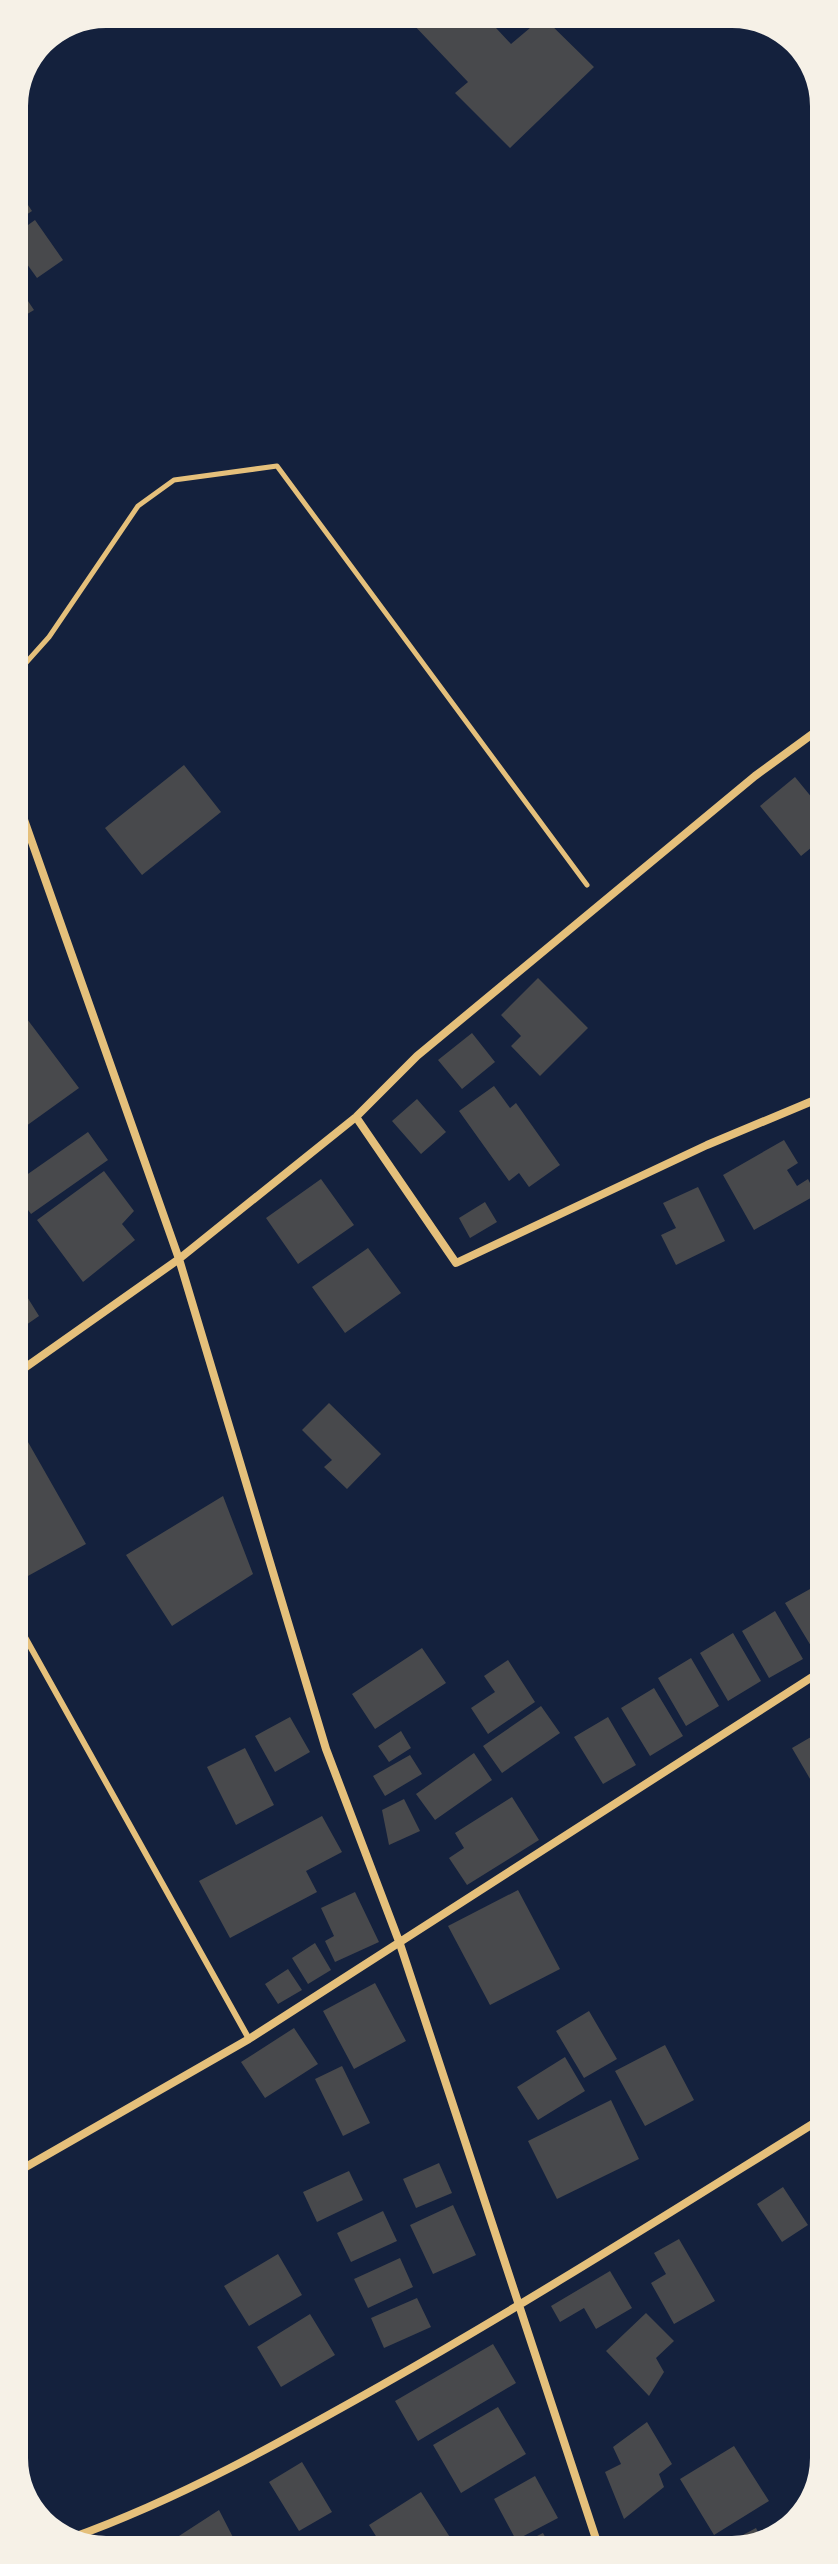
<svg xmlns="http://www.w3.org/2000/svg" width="838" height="2564" viewBox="0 0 838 2564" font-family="Raleway,sans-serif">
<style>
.building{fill:#48494c}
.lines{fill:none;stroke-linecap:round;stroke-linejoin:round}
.path{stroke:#e5c07b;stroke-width:5}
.service{stroke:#e5c07b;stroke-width:6}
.minor{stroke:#e5c07b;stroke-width:8}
</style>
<rect width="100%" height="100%" fill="#14213d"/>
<path class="building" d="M419,14H483L511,44L543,17L594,67L510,148L455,93L468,82L411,22Z
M566,14H588L573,25Z
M14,184L32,211L14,223Z
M35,220L63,260L37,278L14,246V235Z
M14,280L34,310L14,322Z
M184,765L221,812L142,875L105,828Z
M795,777L822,810V839L801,856L760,806Z
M538,978L588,1028L540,1076L511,1046L521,1036L501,1015Z
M15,1003L79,1088L15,1134Z
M472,1033L495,1062L462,1089L438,1060Z
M494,1086L510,1108L516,1103L560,1165L529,1187L519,1173L509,1181L459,1111Z
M417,1099L446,1132L421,1154L392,1121Z
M88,1132L108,1160L31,1214L15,1192V1183Z
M784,1140L798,1163L787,1170L797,1186L808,1179L816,1195L754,1230L723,1175Z
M104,1171L134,1211L122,1224L135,1240L83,1282L37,1220Z
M321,1179L354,1225L298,1264L266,1218Z
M698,1187L725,1241L676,1265L661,1235L676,1228L663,1203Z
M485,1202L497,1222L470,1238L459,1218Z
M368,1248L401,1293L345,1333L312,1287Z
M16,1279L39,1316L16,1332Z
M329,1403L381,1454L347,1489L324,1467L332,1460L302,1430Z
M24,1435L86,1544L17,1582L16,1439Z
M223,1496L253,1574L172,1626L126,1555Z
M819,1584L823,1590V1645L814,1651L785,1603Z
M775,1611L803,1659L769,1678L742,1631Z
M733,1633L761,1681L728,1701L700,1653Z
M422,1648L446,1683L375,1729L352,1694Z
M691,1658L719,1706L686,1726L658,1678Z
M508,1660L535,1702L488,1734L471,1708L495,1692L484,1676Z
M654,1688L683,1736L650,1756L621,1708Z
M541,1706L560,1733L502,1773L483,1746Z
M290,1717L310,1752L275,1772L255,1736Z
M608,1717L636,1765L603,1784L574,1737Z
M823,1730V1794L820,1796L792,1748Z
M401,1731L411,1748L389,1762L378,1746Z
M245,1748L274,1805L236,1825L207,1767Z
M474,1753L492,1780L435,1820L416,1794Z
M410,1755L422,1774L385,1796L373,1776Z
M512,1797L539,1840L467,1885L449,1858L464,1848L455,1833Z
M404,1799L420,1831L389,1845L382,1810Z
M322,1816L342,1852L306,1871L317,1892L230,1938L199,1881Z
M518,1890L560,1969L490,2005L448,1926Z
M355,1892L379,1942L335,1962L325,1941L334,1936L321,1908Z
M315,1943L331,1970L308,1984L292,1958Z
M288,1969L302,1990L278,2004L265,1984Z
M375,1983L406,2041L354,2069L323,2011Z
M589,2011L617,2059L584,2078L556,2031Z
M294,2028L318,2064L265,2098L241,2062Z
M665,2045L694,2100L645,2126L615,2071Z
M565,2057L585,2091L538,2120L517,2087Z
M342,2066L370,2123L343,2136L315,2079Z
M611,2100L639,2159L557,2199L528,2141Z
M824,2150V2173L814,2156Z
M439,2163L452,2193L416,2208L403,2179Z
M349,2171L363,2200L317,2222L303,2192Z
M783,2187L808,2225L782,2242L757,2204Z
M453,2205L476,2255L433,2274L410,2225Z
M383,2211L397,2241L351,2262L337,2233Z
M679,2239L715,2301L674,2324L651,2283L666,2274L654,2253Z
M278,2254L302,2295L249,2326L224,2286Z
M400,2258L413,2287L368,2308L354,2279Z
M610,2271L632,2308L596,2329L584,2308L560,2322L551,2306Z
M417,2298L431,2327L384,2348L371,2318Z
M646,2313L674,2341L656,2358L664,2372L649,2396L606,2351Z
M310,2314L335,2355L281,2387L257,2347Z
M493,2344L516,2383L418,2441L395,2401Z
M498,2407L526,2454L461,2493L433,2445Z
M647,2422L672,2464L659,2474L664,2487L624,2519L605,2472L621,2464L613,2447Z
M734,2446L769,2501L714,2535L680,2479Z
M302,2462L332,2512L299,2531L269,2482Z
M535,2476L558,2518L516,2540L494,2499Z
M421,2492L453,2542L442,2548L384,2549L369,2525Z
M219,2510L239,2549H163L162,2547Z
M756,2528L763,2542L755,2547H720Z
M543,2533L551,2548H513Z"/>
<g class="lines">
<path class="path" d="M15,675L49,637L138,506L174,480L277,466L587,885"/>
<path class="service" d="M16,1621L249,2039"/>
<path class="minor" d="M15,794L179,1259L326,1749L400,1944L599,2548
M356,1117L456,1263L707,1145L822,1097
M16,1374L179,1259L356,1117L417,1056L755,776L822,727
M17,2172L249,2039L823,1670
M71,2538C180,2499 281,2442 382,2385C532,2300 677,2208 824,2117"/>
</g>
<path d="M0 0H838V2564H0ZM106 28H732A78 78 0 0 1 810 106V2458A78 78 0 0 1 732 2536H106A78 78 0 0 1 28 2458V106A78 78 0 0 1 106 28Z" fill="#f6f1e7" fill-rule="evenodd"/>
</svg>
